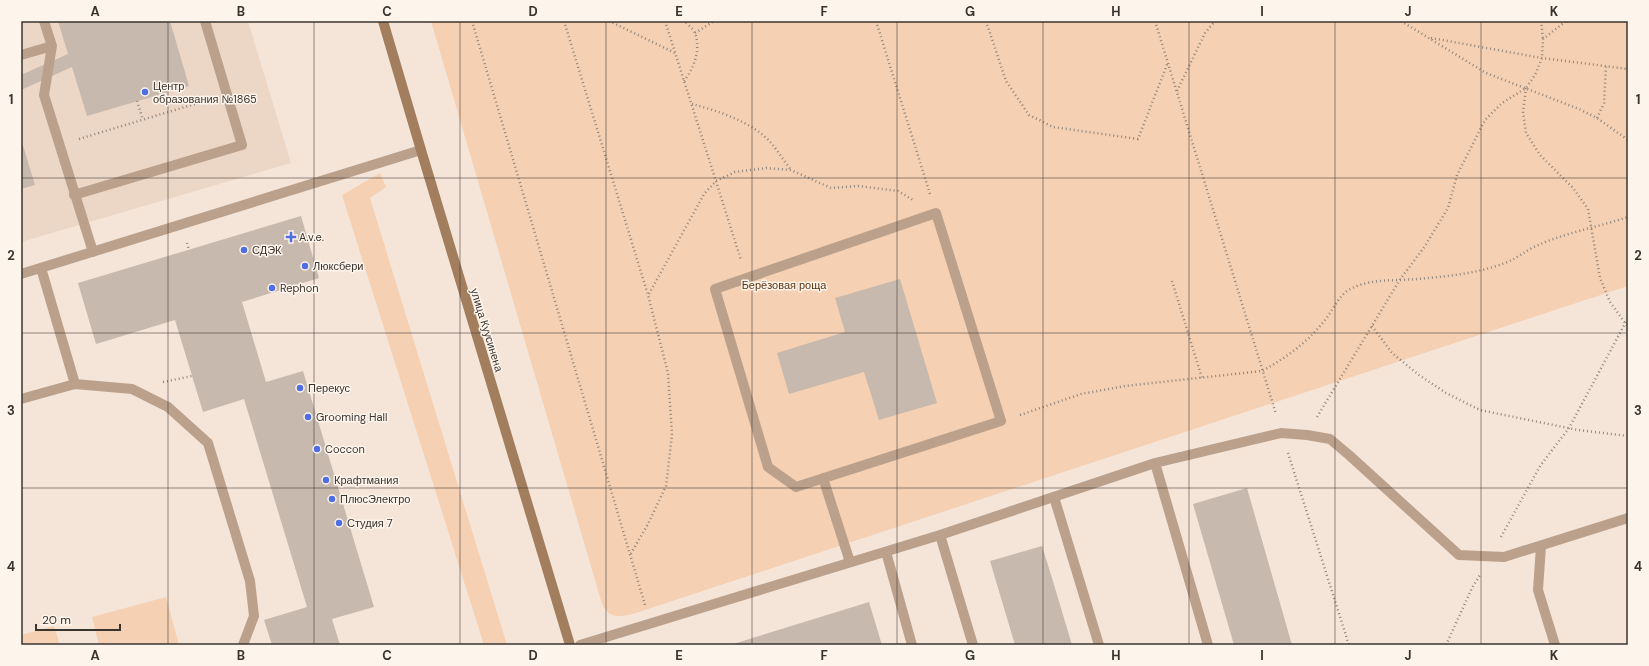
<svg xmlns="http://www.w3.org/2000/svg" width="1649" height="666" viewBox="0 0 1649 666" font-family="'DM Sans',sans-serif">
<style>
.built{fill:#ecd6c6}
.green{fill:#f5d0b2}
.building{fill:#c7b9ad}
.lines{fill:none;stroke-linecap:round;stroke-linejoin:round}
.path{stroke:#8f857d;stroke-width:2.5;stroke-dasharray:1 3;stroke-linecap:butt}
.lane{stroke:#bba18c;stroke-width:10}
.secondary{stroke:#a37e5e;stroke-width:10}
.grid{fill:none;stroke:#3a342f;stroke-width:1;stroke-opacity:0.55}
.poi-dot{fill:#4e6ee2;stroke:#fdf4ec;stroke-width:1.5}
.labels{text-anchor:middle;stroke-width:3;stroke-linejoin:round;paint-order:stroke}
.poi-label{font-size:11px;fill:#3a342f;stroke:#fdf4ec;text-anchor:start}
.park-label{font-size:11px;fill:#5c350f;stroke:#fdf4ec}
.street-label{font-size:11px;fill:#3a342f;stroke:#fdf4ec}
.neatline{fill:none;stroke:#3a342f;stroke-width:1.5}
.grid-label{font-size:13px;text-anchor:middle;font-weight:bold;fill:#3a342f}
</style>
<rect width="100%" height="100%" fill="#f5e5d9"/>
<path class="built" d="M21,21H248L291,163L21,242Z"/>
<path class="green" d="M431,21H1628V286L636,613C620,617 610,620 602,604Z
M380,173L386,187L370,198L507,645H484L342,195Z
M166,597L179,645H99L92,617Z
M54,626L60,645H21V635Z"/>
<path class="building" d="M58,21H170L189,86L87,116L72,67L21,90V75L68,54Z
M21,139L35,185L21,189Z
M301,216L319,278L242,302L266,382L303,371L374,607L332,619L340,645H272L264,620L307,607L244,399L203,412L175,320L96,344L78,283Z
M900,279L937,403L879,420L864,372L789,394L777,353L845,332L835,298Z
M1247,488L1292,645H1234L1202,535L1193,504Z
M1042,546L1052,578L1072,645H1015L990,561Z
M869,602L882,645H730Z"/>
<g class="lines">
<path class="path" d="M472,21L645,605
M564,21L648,295L668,373L672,435L666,486L648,524L630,555
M609,21L675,53
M665,21L741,260
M876,21L930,194
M986,21L1006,81L1029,115L1053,127L1138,139L1168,62
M1155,21L1276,414
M1401,21L1486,73L1579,109L1597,118L1628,140
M1541,21L1543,39
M695,33L714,21
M1431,38L1542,58L1628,69
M684,81C694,68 701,50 695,33C693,29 688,24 684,21
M1526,88L1523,112L1526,133L1540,155L1573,188L1588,209L1600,278L1610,302L1628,327
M1177,91L1205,33L1215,21
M137,101L143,120
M692,104C718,111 753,122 771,143C778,151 784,161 791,170
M1597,118L1604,103L1606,66
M79,139L208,100
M187,243L189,250
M1172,281L1202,378
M649,294L704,194L716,181L735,172L766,168L791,170L831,188L859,186L898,191L913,200
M1372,326L1392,353L1419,375L1446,393L1480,410L1578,430L1628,436
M163,382L192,376
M1020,415L1081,394L1125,386L1262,371C1286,358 1309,341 1325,320C1333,310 1337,299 1347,291C1367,278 1395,281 1418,279C1450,276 1483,273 1512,260C1520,256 1527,250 1536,246C1564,233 1598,227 1628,217
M1317,417L1399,281L1425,246L1448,208L1457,175L1485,120L1502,103L1526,88L1535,75L1542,58L1543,39L1566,21
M1288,453L1349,645
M1501,537L1540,466L1569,428L1628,318
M1446,645L1472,588L1480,575"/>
<path class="lane" d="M44,21L52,46L44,95L93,252
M21,55L52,46
M74,195L242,145L205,21
M936,213L1001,421L796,487L768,467L715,289Z
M41,268L75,384L132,389L168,407L208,443L250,581L254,616L243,645
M21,274L421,150
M21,399L75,384
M1155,463L1208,645
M823,478L850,562
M1054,497L1099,645
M940,535L973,645
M1541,546L1538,590L1555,645
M886,552L912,645
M580,645L940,535L1155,463L1281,433L1307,435L1330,439L1349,455L1459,555L1504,557L1628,518"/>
<path class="secondary" d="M383,21L421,150L570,645"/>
</g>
<path class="grid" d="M168,21V645M314,21V645M460,21V645M606,21V645M752,21V645M897,21V645M1043,21V645M1189,21V645M1335,21V645M1481,21V645M21,178H1628M21,333H1628M21,488H1628"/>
<g class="poi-dot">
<circle cx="145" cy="92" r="4"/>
<path d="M289 231h4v4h4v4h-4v4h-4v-4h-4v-4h4z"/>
<circle cx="244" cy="250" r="4"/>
<circle cx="305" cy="266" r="4"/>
<circle cx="272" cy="288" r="4"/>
<circle cx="300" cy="388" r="4"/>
<circle cx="308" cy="417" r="4"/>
<circle cx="317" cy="449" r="4"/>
<circle cx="326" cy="480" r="4"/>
<circle cx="332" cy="499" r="4"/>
<circle cx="339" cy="523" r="4"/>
</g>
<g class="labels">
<g class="poi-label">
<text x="153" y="90">Центр<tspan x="153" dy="13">образования №1865</tspan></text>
<text x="299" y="241">A.v.e.</text>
<text x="252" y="254">СДЭК</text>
<text x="313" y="270">Люксбери</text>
<text x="280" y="292">Rephon</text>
<text x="308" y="392">Перекус</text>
<text x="316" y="421">Grooming Hall</text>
<text x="325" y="453">Coccon</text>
<text x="334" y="484">Крафтмания</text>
<text x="340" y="503">ПлюсЭлектро</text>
<text x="347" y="527">Студия 7</text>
</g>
<g class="park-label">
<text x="784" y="289">Берёзовая роща</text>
</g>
<g class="street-label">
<text transform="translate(487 330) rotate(73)" y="4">улица Куусинена</text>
</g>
</g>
<rect width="1649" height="666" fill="none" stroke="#fdf4ec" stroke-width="44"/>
<path d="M36 624v6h84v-6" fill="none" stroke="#3a342f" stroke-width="2"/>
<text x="42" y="624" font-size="12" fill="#3a342f" stroke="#fdf4ec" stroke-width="3" paint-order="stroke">20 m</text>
<rect x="22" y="22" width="1605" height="622" class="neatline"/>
<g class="grid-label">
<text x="95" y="16">A</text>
<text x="241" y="16">B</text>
<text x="387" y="16">C</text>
<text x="533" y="16">D</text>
<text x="679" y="16">E</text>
<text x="824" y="16">F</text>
<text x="970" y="16">G</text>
<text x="1116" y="16">H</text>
<text x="1262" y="16">I</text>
<text x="1408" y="16">J</text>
<text x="1554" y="16">K</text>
<text x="11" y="104">1</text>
<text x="1638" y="104">1</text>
<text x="11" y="260">2</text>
<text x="1638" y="260">2</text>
<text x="11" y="415">3</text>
<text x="1638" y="415">3</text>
<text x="11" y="571">4</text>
<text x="1638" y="571">4</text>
<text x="95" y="660">A</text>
<text x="241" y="660">B</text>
<text x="387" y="660">C</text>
<text x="533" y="660">D</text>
<text x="679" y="660">E</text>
<text x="824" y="660">F</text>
<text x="970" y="660">G</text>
<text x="1116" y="660">H</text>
<text x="1262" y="660">I</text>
<text x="1408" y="660">J</text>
<text x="1554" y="660">K</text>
</g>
</svg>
